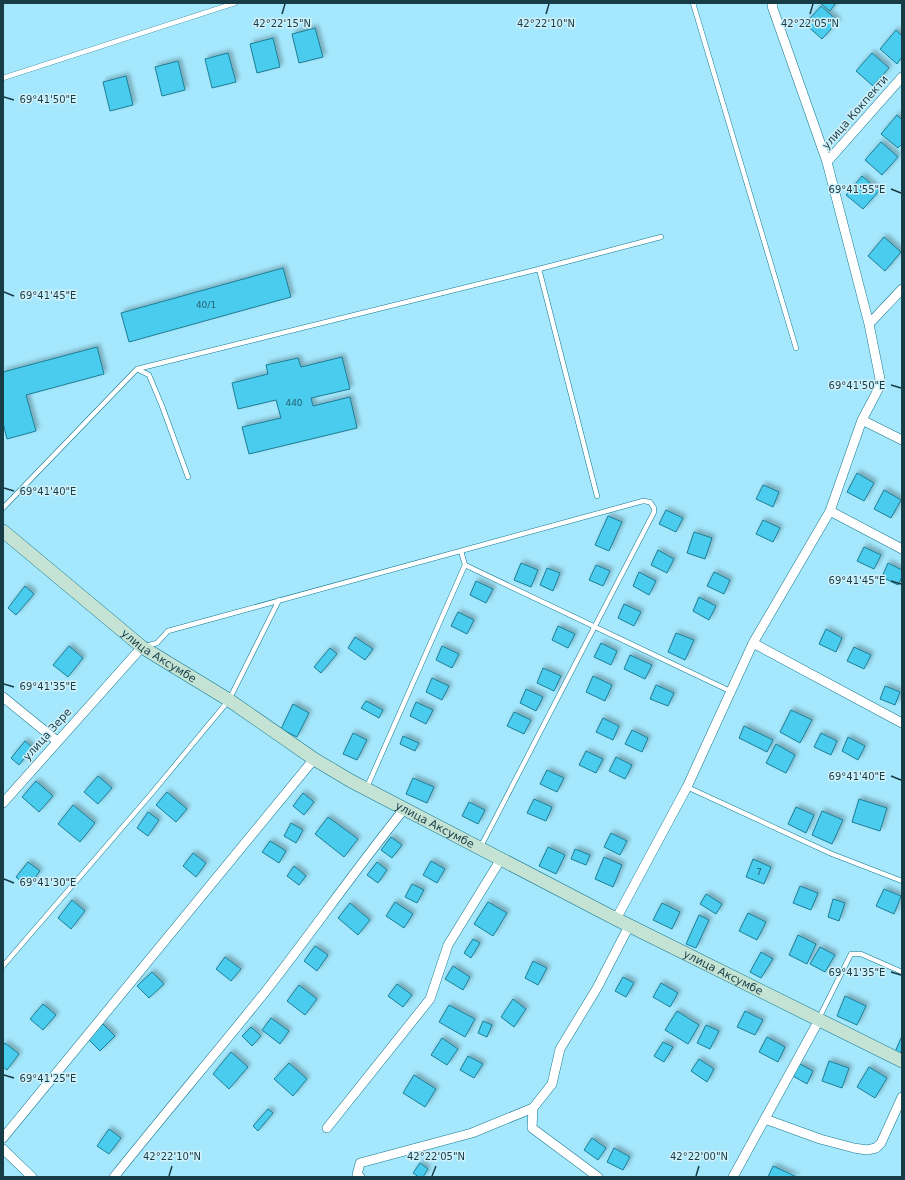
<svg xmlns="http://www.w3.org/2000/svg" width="905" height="1180" viewBox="0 0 905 1180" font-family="'DejaVu Sans',sans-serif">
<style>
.building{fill:#4accee;stroke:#1d7d94;filter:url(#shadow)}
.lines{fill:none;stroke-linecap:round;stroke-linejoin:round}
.lane-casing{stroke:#13778e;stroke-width:5.5}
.street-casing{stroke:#13778e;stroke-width:10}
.secondary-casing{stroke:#13778e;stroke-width:14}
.lane{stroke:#fff;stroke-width:4.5}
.street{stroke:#fff;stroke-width:9}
.secondary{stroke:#c4e3d4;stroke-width:13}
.ticks{fill:none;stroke:#173c46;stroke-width:1.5}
.labels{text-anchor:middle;stroke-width:3;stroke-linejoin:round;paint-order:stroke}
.number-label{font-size:9px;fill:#246070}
.street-label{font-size:11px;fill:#173c46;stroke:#d0f0fa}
.ticks-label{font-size:10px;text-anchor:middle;fill:#173c46;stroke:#d0f0fa;stroke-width:3;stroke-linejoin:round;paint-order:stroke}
</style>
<defs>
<filter id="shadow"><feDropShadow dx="3" dy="-3" stdDeviation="2" flood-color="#0004"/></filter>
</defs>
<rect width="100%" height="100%" fill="#a5e8fd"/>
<path class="building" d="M820,3H836L830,11Z
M821,6L838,21L822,39L805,24Z
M315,28L323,57L299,63L292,34Z
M896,30L902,36V57L897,64L880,49Z
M273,38L280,67L257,73L250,44Z
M228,53L236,82L212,88L205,59Z
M872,53L889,68L873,86L856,71Z
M178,61L185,90L162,96L155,67Z
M126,76L133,105L110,111L103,82Z
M897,115L902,120V144L898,148L881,134Z
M881,142L898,157L882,175L865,160Z
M862,176L879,191L863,209L846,195Z
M884,237L901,252L885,271L868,256Z
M283,268L291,297L129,342L121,313Z
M97,347L104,374L26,395L36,431L7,439L3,423V372Z
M342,357L350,389L311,398L313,406L350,397L357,428L249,454L242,427L281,418L276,400L238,409L232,383L268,374L266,365L298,358L301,367Z
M857,473L874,483L864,501L847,492Z
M763,485L779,492L773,507L756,499Z
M884,490L901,500L891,518L874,509Z
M666,510L683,518L676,532L659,524Z
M608,516L622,522L609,551L595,545Z
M763,520L780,528L773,542L756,534Z
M694,532L712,538L705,559L687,553Z
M864,547L881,555L874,569L857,561Z
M658,550L674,559L667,573L651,565Z
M521,563L538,570L531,587L514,580Z
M888,563L902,570V577L898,585L882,577Z
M596,565L610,571L603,586L589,580Z
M547,568L560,573L553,591L540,585Z
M639,572L656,581L649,595L633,586Z
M714,572L730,580L724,594L707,586Z
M476,581L493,589L486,603L470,595Z
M25,586L34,594L16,615L8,608Z
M699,597L716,606L709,620L693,611Z
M624,604L641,612L634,626L618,618Z
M458,612L474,620L467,634L451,626Z
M558,626L575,634L568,648L552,640Z
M826,629L842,638L836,652L819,644Z
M676,633L694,640L685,660L668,652Z
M355,637L373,649L365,660L348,648Z
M601,643L617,651L611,665L594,657Z
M69,646L83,658L68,677L53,665Z
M442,646L459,654L452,668L436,660Z
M854,647L871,655L864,669L847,661Z
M330,648L337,654L321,673L314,667Z
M630,655L652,665L645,679L624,669Z
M543,668L561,676L554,691L537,683Z
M593,676L612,685L605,701L586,692Z
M432,678L449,686L442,700L426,692Z
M656,685L674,693L668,706L650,699Z
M885,686L900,692L895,705L880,699Z
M526,689L543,697L536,711L520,703Z
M366,701L383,710L379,718L361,708Z
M416,702L433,710L426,724L410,716Z
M293,704L309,713L297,737L281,729Z
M791,710L812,720L800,743L780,732Z
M514,712L531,720L524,734L507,726Z
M603,718L619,726L613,740L596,732Z
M744,726L773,740L767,752L739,738Z
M632,730L648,738L642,752L625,744Z
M353,733L367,740L357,760L343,754Z
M821,733L837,741L831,755L814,747Z
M403,736L419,743L415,751L400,744Z
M848,737L865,746L858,760L842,751Z
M25,741L33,748L19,765L11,758Z
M776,744L795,755L786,773L766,763Z
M586,751L603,759L596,773L579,765Z
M616,757L632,765L625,779L609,771Z
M547,770L564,778L557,792L540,784Z
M98,776L112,788L98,804L84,792Z
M413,778L434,787L427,803L406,794Z
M36,781L53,796L39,812L22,797Z
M167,792L187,809L176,822L156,805Z
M303,793L314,802L304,815L293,806Z
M534,799L552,807L546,821L527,813Z
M859,799L887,808L880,831L852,822Z
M469,802L485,810L478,824L462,816Z
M73,805L95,823L80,842L58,824Z
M796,807L814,815L806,833L788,824Z
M822,811L843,820L832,844L812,835Z
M148,812L159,820L148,836L137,828Z
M328,817L358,839L344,857L315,834Z
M291,823L303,830L296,843L284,836Z
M611,833L627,841L620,855L604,847Z
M391,837L402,845L392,858L381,850Z
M270,841L286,851L279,863L262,852Z
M548,847L565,855L556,874L539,866Z
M575,849L590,855L586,865L571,859Z
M193,853L206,863L196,877L183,866Z
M604,857L622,865L613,887L595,879Z
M753,859L771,867L764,884L746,877Z
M431,861L445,869L437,883L423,875Z
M28,862L40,871L28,887L16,877Z
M377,862L387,870L378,883L367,875Z
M294,866L306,876L299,885L287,876Z
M412,884L424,890L417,903L405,897Z
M800,886L818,893L811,910L793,903Z
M884,889L901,896L894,914L876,906Z
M706,894L722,904L716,914L700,904Z
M833,899L845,903L839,921L828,917Z
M72,900L85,911L71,929L58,918Z
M395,902L413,914L404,928L386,916Z
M488,902L507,913L493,936L474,924Z
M350,903L370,920L358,935L338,918Z
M662,903L680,912L672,929L653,920Z
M748,913L766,922L757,940L739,931Z
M699,915L709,920L696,948L686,944Z
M798,935L816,944L807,964L789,955Z
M473,939L480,943L471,958L464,953Z
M315,946L328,955L317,971L304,961Z
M820,947L835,955L825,972L810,964Z
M761,952L773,959L761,978L750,972Z
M225,957L241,969L231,981L216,969Z
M533,961L547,968L538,985L525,978Z
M453,966L470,977L463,990L445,979Z
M152,972L164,984L149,998L137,986Z
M623,977L634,983L626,997L615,991Z
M661,983L678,993L670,1007L653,997Z
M397,984L412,995L403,1007L388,996Z
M299,985L317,999L305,1015L287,1001Z
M845,996L866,1006L857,1025L837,1016Z
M513,999L526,1009L514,1027L501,1017Z
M43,1004L56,1015L43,1030L30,1019Z
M449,1005L475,1019L465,1037L439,1022Z
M677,1011L699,1025L688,1044L665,1030Z
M745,1011L763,1020L755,1035L737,1027Z
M271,1018L289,1031L280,1044L262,1030Z
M483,1021L492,1025L487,1037L478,1033Z
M103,1024L115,1036L100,1051L88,1039Z
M706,1025L719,1031L710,1049L697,1043Z
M251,1027L261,1036L252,1046L242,1036Z
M902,1036V1049L900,1054L895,1052Z
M767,1037L785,1047L778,1062L759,1052Z
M442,1038L458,1049L447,1065L431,1055Z
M663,1042L673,1047L664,1062L654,1056Z
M5,1043L19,1054L7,1070L3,1067V1046Z
M231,1052L248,1067L229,1089L213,1074Z
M468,1056L483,1064L474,1078L460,1070Z
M699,1059L714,1069L707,1082L691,1071Z
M829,1061L849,1068L842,1088L822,1081Z
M289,1063L307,1079L293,1096L274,1079Z
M800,1064L813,1071L807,1084L793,1076Z
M869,1067L887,1078L875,1098L857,1087Z
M414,1075L436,1089L425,1107L403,1093Z
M268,1109L273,1113L258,1131L253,1126Z
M109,1129L121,1138L109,1154L97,1146Z
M592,1138L606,1148L598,1160L584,1150Z
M614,1148L630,1157L623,1170L607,1162Z
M420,1163L428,1169L423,1177H419L413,1173Z
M773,1166L797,1177H768Z"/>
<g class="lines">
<defs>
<path id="lane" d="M693,3L796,348
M3,78L235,3
M539,269L597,496
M137,369L149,375L162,406L188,477
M3,508L137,369L539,269L661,237
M461,551L465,565
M146,646L157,643L168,631L643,501L650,502L654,508V512L480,848
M367,787L465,565L730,691
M687,787L832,854L902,881
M3,966L152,793L229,700L279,600
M819,1018L851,954H861L902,972"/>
<path id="street" d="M827,162L902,77
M869,324L902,289
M862,420L902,440
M830,511L902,549
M753,643L902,723
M3,697L57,741
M3,803L142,647
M616,919L687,787L753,643L830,511L862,420L881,384L869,324L827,162L772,6L773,3
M533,1108L532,1128L598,1177
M765,1119L820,1139L854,1148L867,1150L876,1148L881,1143L902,1097
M327,1128L430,999L448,945L501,859
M3,1138L314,759
M3,1149L32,1177
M114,1177C165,1113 218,1051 269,987C315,928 358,866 405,808
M360,1177L357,1175L360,1163L472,1133L533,1108L552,1084L560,1049L597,988L629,926
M733,1177L819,1020"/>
<g id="secondary">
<path id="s1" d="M3,531L142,647L229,700L314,759L351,781L616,919L902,1061"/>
</g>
</defs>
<use href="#lane" class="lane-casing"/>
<use href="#street" class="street-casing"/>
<use href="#secondary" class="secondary-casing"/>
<use href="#lane" class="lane"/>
<use href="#street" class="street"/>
<use href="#secondary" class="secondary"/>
</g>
<path class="ticks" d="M282,14L285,4M546,14L549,4M810,14L813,4M4,97L14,100M891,189L901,193M4,292L14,296M891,385L901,388M4,488L14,491M891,581L901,584M4,684L14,687M891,776L901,780M4,879L14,883M891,972L901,975M4,1075L14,1078M169,1176L172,1166M432,1176L436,1166M696,1176L699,1166"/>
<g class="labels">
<g class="number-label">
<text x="206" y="308">40/1</text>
<text x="294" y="406">440</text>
<text x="759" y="875">7</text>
</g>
<g class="street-label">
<text transform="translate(855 112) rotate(-49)" y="4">улица Кокпекти</text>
<text dy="4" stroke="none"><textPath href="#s1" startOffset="200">улица Аксумбе</textPath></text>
<text transform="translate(47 734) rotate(-48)" y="4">улица Зере</text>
<text dy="4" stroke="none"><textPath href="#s1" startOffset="524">улица Аксумбе</textPath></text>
<text dy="4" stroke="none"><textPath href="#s1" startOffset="848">улица Аксумбе</textPath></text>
</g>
</g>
<g class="ticks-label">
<text x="282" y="27">42°22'15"N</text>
<text x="546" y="27">42°22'10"N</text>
<text x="810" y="27">42°22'05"N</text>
<text x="48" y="103">69°41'50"E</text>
<text x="857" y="193">69°41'55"E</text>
<text x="48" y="299">69°41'45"E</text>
<text x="857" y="389">69°41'50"E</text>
<text x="48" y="495">69°41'40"E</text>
<text x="857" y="584">69°41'45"E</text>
<text x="48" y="690">69°41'35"E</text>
<text x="857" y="780">69°41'40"E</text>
<text x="48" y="886">69°41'30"E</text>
<text x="857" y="976">69°41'35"E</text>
<text x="48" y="1082">69°41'25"E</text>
<text x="172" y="1160">42°22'10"N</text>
<text x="436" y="1160">42°22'05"N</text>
<text x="699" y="1160">42°22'00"N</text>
</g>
<rect width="905" height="1180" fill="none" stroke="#173c46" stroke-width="8"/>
</svg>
